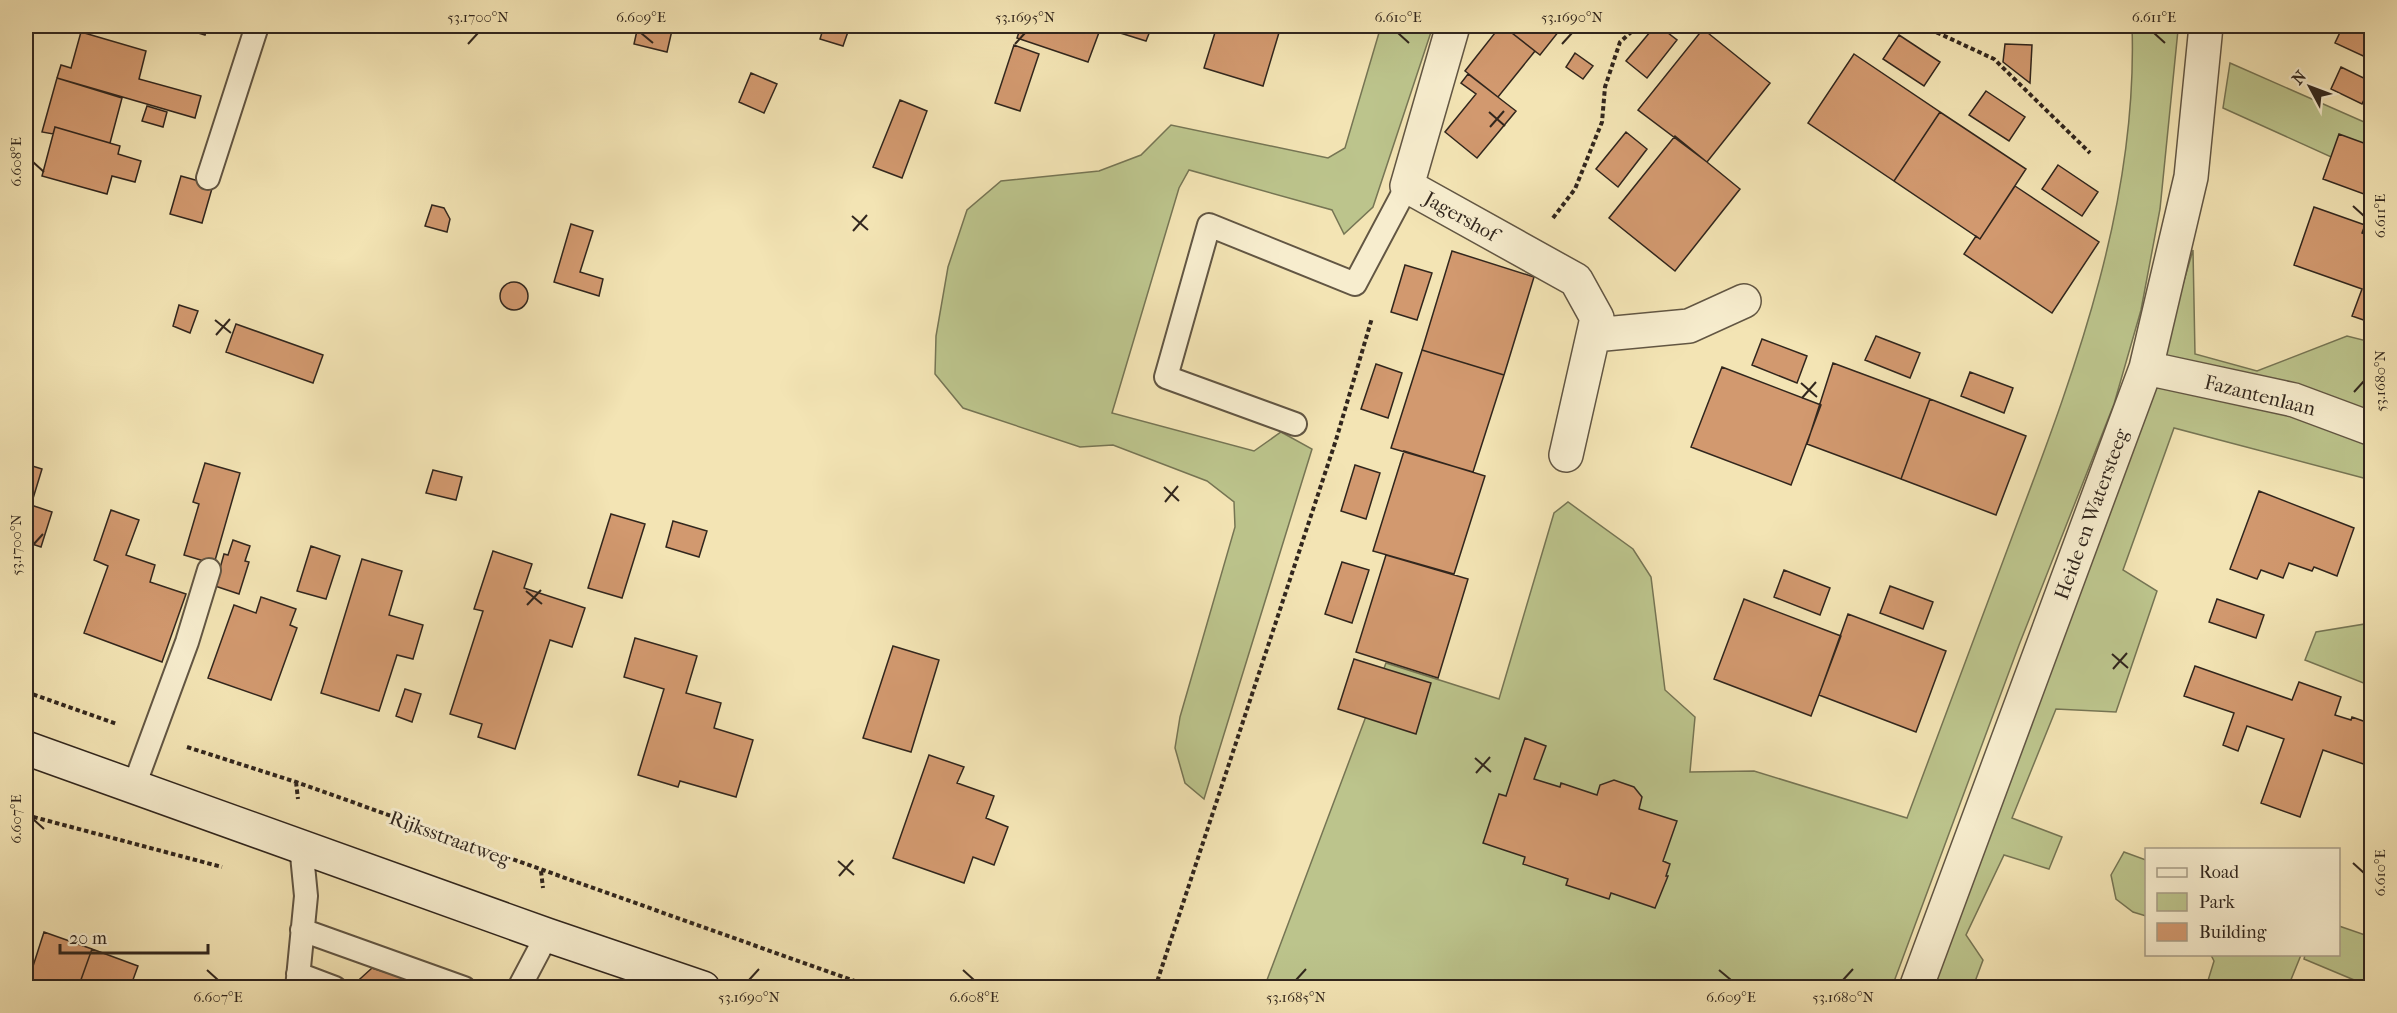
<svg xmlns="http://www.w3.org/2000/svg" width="2397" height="1013" viewBox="0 0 2397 1013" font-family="'IM FELL French Canon',serif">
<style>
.green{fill:#bcc48c;stroke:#767554;stroke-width:1.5}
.building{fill:#d2996f;stroke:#31261d;stroke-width:1.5}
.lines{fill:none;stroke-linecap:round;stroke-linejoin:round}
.service-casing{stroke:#625643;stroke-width:26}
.minor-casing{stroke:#625643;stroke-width:36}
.secondary-casing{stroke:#31261d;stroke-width:36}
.path{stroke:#31261d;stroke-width:4;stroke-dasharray:4.5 3;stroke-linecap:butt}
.service{stroke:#f7edce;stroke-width:22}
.minor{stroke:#f7edce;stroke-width:33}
.secondary{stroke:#f7edce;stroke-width:33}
.ticks{fill:none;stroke:#31261d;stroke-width:2}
.labels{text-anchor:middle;stroke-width:6;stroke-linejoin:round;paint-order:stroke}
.street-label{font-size:20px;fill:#31261d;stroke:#f7edce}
.neatline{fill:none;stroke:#31261d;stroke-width:2}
.ticks-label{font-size:15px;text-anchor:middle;fill:#31261d}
</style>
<rect width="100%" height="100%" fill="#f3e4b4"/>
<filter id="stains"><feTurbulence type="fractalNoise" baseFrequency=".00333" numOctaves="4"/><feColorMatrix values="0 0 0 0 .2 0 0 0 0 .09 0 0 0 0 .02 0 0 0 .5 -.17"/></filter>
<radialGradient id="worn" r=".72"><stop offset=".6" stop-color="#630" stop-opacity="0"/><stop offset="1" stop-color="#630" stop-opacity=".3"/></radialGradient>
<path class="green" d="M1381,26H1433L1373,207L1344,234L1332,210L1189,170L1179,188L1112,413L1254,451L1281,432L1312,449L1204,799L1185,783L1175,748L1180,717L1235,527L1234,502L1207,481L1113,445L1080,447L963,408L935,374L936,336L948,267L967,210L1001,181L1099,171L1141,155L1171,125L1328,158L1345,148Z
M2132,26H2177L2178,30L2160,209L2141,310L2114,404L2019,645L1892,987L1264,988L1386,663L1499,699L1554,513L1568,502L1633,549L1651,577L1665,690L1695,717L1690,772L1754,771L1907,818C1944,719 1981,620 2018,521C2078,363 2138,198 2132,26Z
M2230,63L2371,125V175L2223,108Z
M2193,250L2195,354L2257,371L2347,336L2371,342V480L2174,428L2123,570L2157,591L2116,712L2056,709L2012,818L2062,837L2049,869L2004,855L1966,935L1983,960L1973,987L1923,988L2150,396Z
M2371,623V686L2305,660L2316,632Z
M2124,852L2146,860V916L2133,912L2116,899L2111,875Z
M2339,926L2371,937V987L2304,959L2305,955L2338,954Z
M2211,955V954L2301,955L2288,987H2206L2214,961Z"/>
<path class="building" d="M175,26H208L205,35Z
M638,26H673L667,52L634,44Z
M824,26H850L843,46L820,39Z
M1021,26H1152L1146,41L1101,27L1088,62L1017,38Z
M1217,26H1281L1263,86L1204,68Z
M1486,26H1503L1535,51L1498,97L1465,71L1495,33Z
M1503,26H1563L1540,55Z
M1655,26H1659L1677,40L1647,78L1626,61Z
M2343,26H2372V60L2335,43Z
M1703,29L1770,83L1707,162L1638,110Z
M81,32L146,51L139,79L201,96L195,118L57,78L61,65L71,68Z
M1899,35L1940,62L1924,86L1883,59Z
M2005,44L2032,45L2030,83L2003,62Z
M1014,45L1039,54L1020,111L995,103Z
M1575,53L1593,66L1583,79L1566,67Z
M1854,54L1940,112L1894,181L1808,123Z
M2341,67L2372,82L2362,104L2331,89Z
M751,73L777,84L764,113L739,102Z
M1468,74L1516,111L1477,158L1445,132L1476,94L1461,83Z
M57,78L122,98L110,143L55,127L53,134L42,132Z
M1986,91L2025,117L2009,141L1969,115Z
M900,100L927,111L902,178L873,167Z
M147,106L167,112L163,127L142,121Z
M1940,112L2026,169L1980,239L1894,181Z
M55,127L120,146L118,154L141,161L135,182L112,176L107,194L42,176Z
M1626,132L1647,149L1618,187L1596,169Z
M2339,134L2372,146V197L2323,179Z
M1675,136L1740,189L1675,271L1609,218Z
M2058,165L2098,192L2082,216L2042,189Z
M181,176L213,185L202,223L170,214Z
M2015,186L2099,242L2052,313L1964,254L1976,236L1980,239Z
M432,205L444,208L450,219L447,232L425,226Z
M2314,207L2365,225L2362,233L2372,236V323L2352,316L2362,289L2294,265Z
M571,224L593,231L580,272L603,279L599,296L554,282Z
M1452,251L1534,277L1504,375L1422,350Z
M1405,265L1432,273L1417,320L1391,312Z
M500 296a14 14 0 1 1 28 0a14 14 0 1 1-28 0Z
M179,305L198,311L190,333L173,326Z
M236,324L323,355L313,383L226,352Z
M1876,336L1920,353L1910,378L1865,360Z
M1762,339L1807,356L1797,383L1752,365Z
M1422,350L1504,375L1473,472L1391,448Z
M1833,363L1930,399L1901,479L1807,444Z
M1376,364L1402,373L1388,418L1361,409Z
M1722,367L1821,405L1791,485L1691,447Z
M1970,372L2013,388L2004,413L1961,396Z
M1930,399L2026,436L1996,515L1901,479Z
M1404,451L1485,476L1454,574L1373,551Z
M205,463L240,473L214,564L184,555L199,504L193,502Z
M26,464L42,469L31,505L52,512L41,547L26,542Z
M1355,465L1380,473L1366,519L1341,511Z
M433,470L462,477L456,500L426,493Z
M2259,491L2354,528L2337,576L2314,567L2312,571L2289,563L2283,578L2261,570L2257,579L2230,569Z
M111,510L139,520L126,555L155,565L150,582L186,594L162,662L84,633L108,566L94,560Z
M611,514L645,524L622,598L588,588Z
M673,521L707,531L699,557L666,547Z
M233,540L250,546L245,561L249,562L239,594L215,586L224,554L228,555Z
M311,546L340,556L326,599L297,591Z
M493,551L532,564L524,588L585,608L572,647L550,640L515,749L478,737L482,724L450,714L483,611L474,609Z
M1386,555L1468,579L1438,678L1356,652Z
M362,559L402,571L389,615L423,625L413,659L397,655L379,711L321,693Z
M1342,562L1369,570L1352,623L1325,614Z
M1784,570L1830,588L1820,615L1774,597Z
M1890,586L1933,602L1923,629L1880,613Z
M261,597L296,609L290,625L297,628L271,700L208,678L234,605L256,613Z
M1744,599L1841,636L1811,716L1714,679Z
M2217,599L2264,615L2256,638L2209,622Z
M1848,614L1946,651L1916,732L1819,695Z
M635,638L697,656L686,693L721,703L714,728L753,740L736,797L680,781L678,787L638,775L664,689L624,677Z
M893,646L939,660L911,752L863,738Z
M1354,659L1431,683L1416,734L1338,709Z
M2195,666L2292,700L2299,682L2341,697L2335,715L2351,720L2352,717L2366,722L2365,725L2372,727V767L2323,750L2300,817L2261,803L2284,739L2247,726L2238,751L2223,745L2234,713L2184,696Z
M405,689L421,694L412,722L396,716Z
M1525,738L1546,746L1534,779L1560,787L1561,783L1597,795L1600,785L1614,780L1634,787L1642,797L1639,809L1677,821L1663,861L1670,864L1666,876H1668L1655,908L1611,893L1609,899L1566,885L1568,879L1523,864L1525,857L1483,843L1499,794L1506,796Z
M929,755L964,767L957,783L994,796L986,818L1008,827L994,865L973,857L964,883L893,858Z
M44,932L92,949L78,988H26Z
M92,949L138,966L130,988H78Z
M372,968L435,988H350Z"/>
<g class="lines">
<defs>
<path id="service" d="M208,178L257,26
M1295,424L1166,377L1209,225L1355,284L1407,186
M134,786L187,642L209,570
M302,930L464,988
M298,974L335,988
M297,988L306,896L301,845
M519,988L547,935"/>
<path id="minor" d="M1453,26L1407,186L1576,280L1597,318L1566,455
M1594,335L1689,326L1744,301
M2146,368L2294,400L2372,429
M1916,988L2146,368L2191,177L2206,26"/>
<path id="secondary" d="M26,748L547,935L703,988"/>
</defs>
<use href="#service" class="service-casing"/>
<use href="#minor" class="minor-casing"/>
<use href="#secondary" class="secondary-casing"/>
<path class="path" d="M1923,26L1994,59L2090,153
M1553,218L1575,189L1602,122L1605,87L1620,42L1638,26
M26,692L117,724
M187,747L296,782L874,988
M296,782L298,799
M26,815L222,867
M541,871L543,888
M1155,988L1336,440L1372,318"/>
<use href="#service" class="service"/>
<use href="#minor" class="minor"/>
<use href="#secondary" class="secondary"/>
</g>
<path class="ticks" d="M641,33L653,43M1398,33L1409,43M2154,33L2165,43M468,44L478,33M1015,44L1025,33M1562,44L1572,33M1489,112L1505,126M1490,127L1504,111M33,162L44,172M2353,206L2364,216M852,216L868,230M853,231L867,215M215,320L231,333M216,335L230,319M1801,383L1817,397M2354,392L2364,381M1802,398L1816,382M1164,487L1179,501M1165,502L1178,486M33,545L43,534M526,591L542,604M527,605L541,590M2112,654L2128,668M2113,669L2127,653M1475,758L1491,772M1476,773L1490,757M33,819L44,829M838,861L854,875M2353,863L2364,873M839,876L853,860M207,970L218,980M963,970L974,980M1719,970L1731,980M749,980L759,969M1296,980L1306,969M1843,980L1853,969"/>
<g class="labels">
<g class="street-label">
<text transform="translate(1461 216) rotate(29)" y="7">Jagershof</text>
<text transform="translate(2260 395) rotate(14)" y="7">Fazantenlaan</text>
<text transform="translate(2091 514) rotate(-70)" y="7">Heide en Watersteeg</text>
<text transform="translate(450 838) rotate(20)" y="7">Rijksstraatweg</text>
</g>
</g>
<rect width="2397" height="1013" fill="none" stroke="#f3e4b4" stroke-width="66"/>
<rect x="2145" y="848" width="195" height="108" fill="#f7edce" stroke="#a89d87" stroke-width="1.5"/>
<rect x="2157" y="868" width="30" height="9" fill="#f7edce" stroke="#a89d87" stroke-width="1.5"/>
<text x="2199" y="878" font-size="18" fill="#31261d">Road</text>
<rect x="2157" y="893" width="30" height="18" fill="#bcc48c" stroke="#a89d87" stroke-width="1.5"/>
<text x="2199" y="908" font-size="18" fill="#31261d">Park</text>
<rect x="2157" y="923" width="30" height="18" fill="#d2996f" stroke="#a89d87" stroke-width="1.5"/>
<text x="2199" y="938" font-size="18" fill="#31261d">Building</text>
<g transform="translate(2310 87) rotate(311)" stroke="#f7edce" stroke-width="4.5" paint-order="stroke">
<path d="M0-4.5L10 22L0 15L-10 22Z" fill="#31261d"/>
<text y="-9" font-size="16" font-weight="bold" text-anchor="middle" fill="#31261d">N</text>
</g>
<path d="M60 944v9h148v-9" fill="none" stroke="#31261d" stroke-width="3"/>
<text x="69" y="944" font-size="18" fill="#31261d" stroke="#f7edce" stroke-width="4.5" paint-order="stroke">20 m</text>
<rect x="33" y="33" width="2331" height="947" class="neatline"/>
<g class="ticks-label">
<text x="478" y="22">53.1700°N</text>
<text x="641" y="22">6.609°E</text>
<text x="1025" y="22">53.1695°N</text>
<text x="1398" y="22">6.610°E</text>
<text x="1572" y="22">53.1690°N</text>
<text x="2154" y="22">6.611°E</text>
<text transform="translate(16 162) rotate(-90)" y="5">6.608°E</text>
<text transform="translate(2380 216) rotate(-90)" y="5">6.611°E</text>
<text transform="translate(2380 381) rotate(-90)" y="5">53.1680°N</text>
<text transform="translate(16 545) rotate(-90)" y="5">53.1700°N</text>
<text transform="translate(16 819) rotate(-90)" y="5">6.607°E</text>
<text transform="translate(2380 873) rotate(-90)" y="5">6.610°E</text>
<text x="218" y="1002">6.607°E</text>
<text x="749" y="1002">53.1690°N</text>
<text x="974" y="1002">6.608°E</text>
<text x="1296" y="1002">53.1685°N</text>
<text x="1731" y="1002">6.609°E</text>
<text x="1843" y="1002">53.1680°N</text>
</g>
<rect width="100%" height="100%" filter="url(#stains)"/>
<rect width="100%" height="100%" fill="url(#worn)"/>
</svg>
